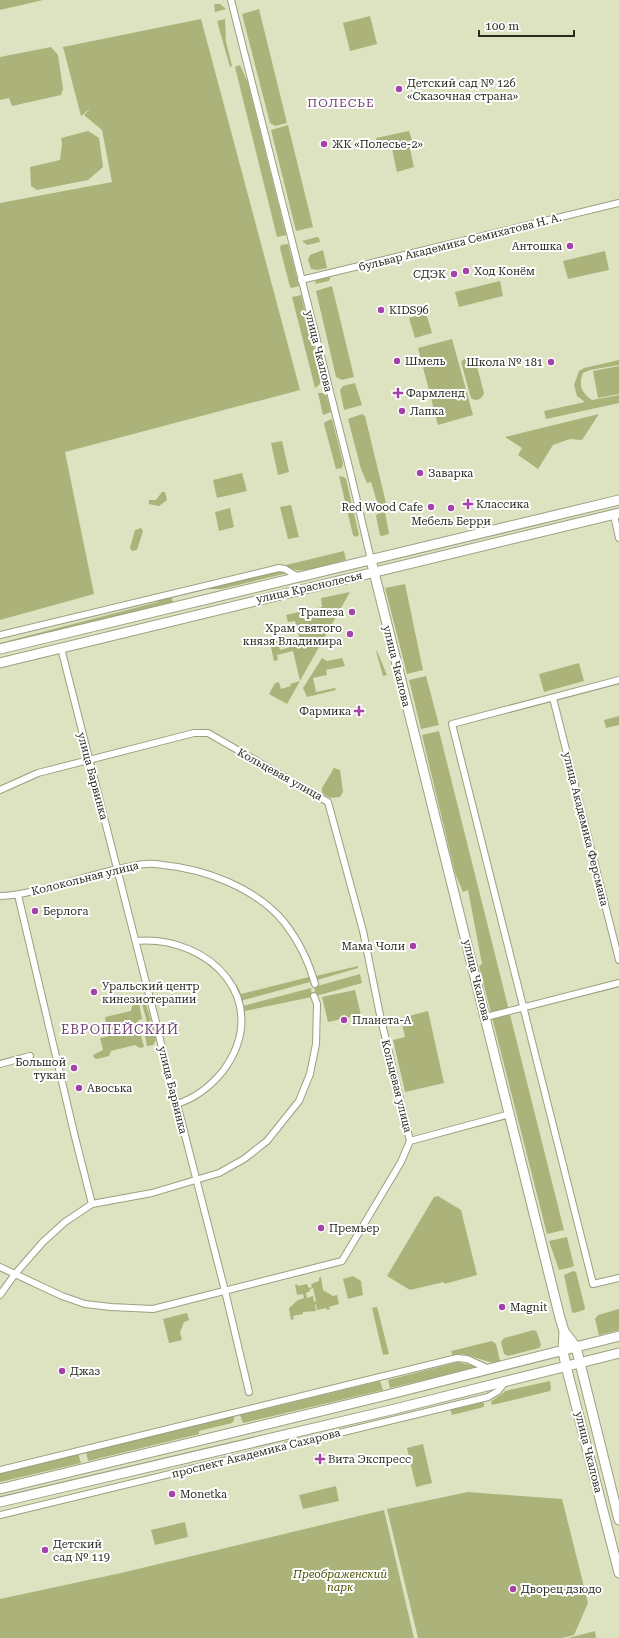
<svg xmlns="http://www.w3.org/2000/svg" width="619" height="1638" viewBox="0 0 619 1638" font-family="'Roboto Serif',serif">
<style>
.green{fill:#abb37a;fill-rule:evenodd}
.lines{fill:none;stroke-linecap:round;stroke-linejoin:round}
.street-casing{stroke:#9ca081;stroke-width:8}
.secondary-casing{stroke:#9ca081;stroke-width:11}
.street{stroke:#fff;stroke-width:6}
.secondary{stroke:#fff;stroke-width:9}
.poi-dot{fill:#a343aa;stroke:#fff;stroke-width:1.5}
.labels{text-anchor:middle;stroke-width:4;stroke-linejoin:round;paint-order:stroke}
.poi-label{font-size:11px;fill:#282a1d;stroke:#fff;text-anchor:start}
.street-label{font-size:11px;fill:#282a1d;stroke:#fff}
.park-label{font-size:11px;font-style:italic;fill:#4a5000;stroke:#fff}
.neighbourhood-label{font-size:12px;letter-spacing:1px;fill:#734276;stroke:#fff}
.quarter-label{font-size:13px;letter-spacing:1px;fill:#734276;stroke:#fff}
</style>
<rect width="100%" height="100%" fill="#dde3c1"/>
<path class="green" d="M0,0H43L0,10Z
M214,4H220L226,9L215,12Z
M259,9L287,123L275,126L270,123L242,14Z
M370,16L377,44L350,51L343,23Z
M201,19L300,390L65,452L94,594L0,620V203L112,182L102,130L84,115L91,108L81,116L63,47Z
M225,19L226,42L232,66L230,67L217,21Z
M51,47L58,55L63,89L61,95L12,106L9,98L0,100V57Z
M240,65L248,83L286,235L277,237L235,67Z
M288,125L313,227L296,231L271,130Z
M88,131L99,138L103,167L88,180L37,190L31,186L30,167L60,160L62,144L61,138Z
M409,131L412,140L378,148L376,138Z
M409,144L414,167L397,172L392,149Z
M317,237L319,238L320,242L307,245L302,241Z
M288,244L299,286L292,288L290,287L280,248L281,245Z
M323,250L327,268L317,270L311,269L308,260L310,255Z
M605,251L609,270L568,279L563,261Z
M329,276L330,278L329,281L315,284L316,280Z
M500,281L503,296L459,307L455,292Z
M332,286L354,377L342,380L336,377L316,291Z
M301,295L322,379L320,384L315,388L292,297Z
M426,313L432,333L415,338L409,318Z
M452,339L473,415L438,425L418,348Z
M469,356L475,359L484,393C482,399 477,402 471,398L461,362L466,357Z
M619,360V365L590,370L583,373C578,386 582,393 592,400L619,395V403L546,419L544,411L585,402L577,396L574,385L579,371L584,368Z
M619,366V394L598,398L593,371Z
M355,383L362,405L344,410L340,390L343,386Z
M318,393H324L326,394L331,412L323,415Z
M362,414L365,416L386,503L378,505L371,482L367,483L361,469L348,419Z
M599,414L582,440L570,439L553,445L538,469L518,455L522,448L505,437Z
M332,419L343,463L342,468L336,469L324,424L325,422Z
M282,441L289,472L278,475L271,443Z
M242,473L247,491L217,498L213,480Z
M339,476L344,477L346,479L359,535L356,537L353,535Z
M162,492H165L167,500L159,506L149,504V500H156Z
M291,505L299,537L288,539L280,507Z
M230,508L234,527L219,531L215,512Z
M385,512L389,534L382,536L380,535L376,516L377,514Z
M141,528L143,531L137,550L132,551L130,548L135,530Z
M344,551L346,560C330,564 298,578 286,565Z
M277,570L288,573L221,589H207V587Z
M405,584L423,670L407,674L385,588Z
M350,592L287,704L269,694L275,683L279,682L281,689L291,686L290,684L300,681L293,651L277,655L278,660L274,661L270,643L278,641L280,650L301,644L295,621L288,622L286,615L322,607L321,598Z
M171,596L173,602L0,645V643L158,602L161,598Z
M376,651H377L387,675L383,676Z
M322,658L327,661L342,658L345,666L326,670L327,675L313,678L316,692L335,688L336,690L307,697L303,688Z
M579,663L584,681L544,692L539,674Z
M426,676L439,725L421,729L409,680Z
M619,716V725L606,728L604,720Z
M439,731L564,1230L547,1234L479,966L482,964L468,890L463,892L455,873L422,735Z
M334,768L340,770L343,792L340,797L330,798L322,793V788Z
M358,966V968L317,980L316,976Z
M360,974L362,983L316,996L314,987Z
M309,977L310,982L240,1001L234,986L237,985L241,994Z
M311,988L312,997L245,1011L243,1006Z
M355,990L361,1015L328,1022L322,997Z
M139,1003L142,1019L139,1020L135,1025L98,1033L96,1026L106,1023L105,1017L131,1011L132,1006Z
M142,1004H146L151,1021L147,1022Z
M428,1011L444,1083L405,1092L393,1040L405,1037L401,1018Z
M153,1027L156,1040L153,1045L147,1046L144,1032L147,1028Z
M137,1029L140,1031L144,1047L140,1048L135,1045L111,1051L109,1056L97,1059L94,1058L93,1055L103,1050L100,1038Z
M438,1196L461,1210L477,1275L444,1284V1282L410,1290L387,1276L434,1197Z
M567,1237L574,1266L572,1267L559,1270L549,1241Z
M573,1271L576,1272L585,1308L584,1310L574,1313L572,1312L564,1275Z
M353,1276L361,1281L363,1295L348,1299L343,1279Z
M321,1277L323,1290L333,1296L337,1295L339,1304L329,1307L330,1309L327,1310L326,1308L317,1310L316,1304L315,1305L316,1311L303,1312V1314L293,1316L294,1319L291,1320L289,1308L298,1300L304,1298L303,1294L297,1295L295,1285L297,1284L298,1286L307,1284L309,1288L312,1287L311,1284L319,1281V1278ZM313,1288L316,1301L314,1302L313,1296L307,1298L306,1293L310,1291V1289Z
M377,1307L389,1354L383,1355L372,1308Z
M619,1309V1330L599,1335L595,1319L598,1315Z
M187,1313L189,1320L184,1322L180,1332L182,1340L169,1343L163,1319Z
M534,1330L537,1332L541,1345L539,1348L508,1356L504,1354L501,1342L504,1338Z
M492,1341L496,1344L500,1361L493,1363L463,1354L453,1356L451,1351Z
M458,1362L475,1366V1368L390,1388L388,1380Z
M380,1381L383,1390L243,1423L240,1415Z
M550,1381L551,1388L550,1391L492,1405L491,1402C495,1397 501,1396 505,1391Z
M480,1402L484,1403V1407L452,1415L450,1408Z
M234,1416V1420L232,1423L199,1431V1434L88,1461L86,1452Z
M423,1444L432,1483L416,1487L407,1448Z
M78,1453L81,1463L0,1482V1473Z
M336,1486L339,1501L303,1509L299,1495Z
M468,1492L562,1499L588,1603L574,1635L562,1638H418L387,1509Z
M384,1510L414,1638H0V1599L121,1573Z
M185,1522L188,1537L155,1545L151,1530Z
M595,1631L596,1638H568Z"/>
<g class="lines">
<defs>
<path id="street" d="M231,0L350,471L371,560
M301,280L619,203
M614,515L619,538
M0,635L279,568L285,569L300,578
M61,648L156,1022L171,1087L177,1104L225,1291L249,1392
M619,680L452,724L593,1284L619,1278
M553,698L619,960
M0,790L38,773L194,733H208L328,802L363,931L380,1015L410,1141L401,1162L342,1261L153,1309L111,1307L85,1304L62,1296L0,1267
M18,895L75,1137L92,1204
M0,896C18,896 33,891 51,887C82,879 113,868 145,864C151,863 157,864 163,865C205,869 256,888 284,922C298,940 309,962 315,984
M136,941C211,935 274,1002 223,1071C211,1086 195,1098 177,1104
M486,1017L619,983
M0,1064L30,1056
M410,1141L510,1114
M0,1295L15,1274L43,1242L65,1222L92,1204L152,1193L219,1173L244,1159L267,1141L299,1101L310,1074L316,1044L317,1004L314,996
M0,1470L457,1358L467,1359L489,1369
M0,1515L488,1397L498,1391L506,1381"/>
<path id="secondary" d="M371,560L560,1318L564,1331L576,1347L619,1520
M0,649L619,500
M0,663L619,513
M564,1331L563,1351L566,1366L619,1573
M0,1489L387,1395L619,1336
M0,1502L391,1410L619,1353"/>
</defs>
<use href="#street" class="street-casing"/>
<use href="#secondary" class="secondary-casing"/>
<use href="#street" class="street"/>
<use href="#secondary" class="secondary"/>
</g>
<g class="poi-dot">
<circle cx="399" cy="89" r="4"/>
<circle cx="324" cy="144" r="4"/>
<circle cx="570" cy="246" r="4"/>
<circle cx="466" cy="271" r="4"/>
<circle cx="454" cy="274" r="4"/>
<circle cx="381" cy="310" r="4"/>
<circle cx="397" cy="361" r="4"/>
<circle cx="551" cy="362" r="4"/>
<path d="M396 387h4v4h4v4h-4v4h-4v-4h-4v-4h4z"/>
<circle cx="402" cy="411" r="4"/>
<circle cx="420" cy="473" r="4"/>
<path d="M466 498h4v4h4v4h-4v4h-4v-4h-4v-4h4z"/>
<circle cx="431" cy="507" r="4"/>
<circle cx="451" cy="508" r="4"/>
<circle cx="352" cy="612" r="4"/>
<circle cx="350" cy="634" r="4"/>
<path d="M357 705h4v4h4v4h-4v4h-4v-4h-4v-4h4z"/>
<circle cx="35" cy="911" r="4"/>
<circle cx="413" cy="946" r="4"/>
<circle cx="94" cy="992" r="4"/>
<circle cx="344" cy="1020" r="4"/>
<circle cx="74" cy="1068" r="4"/>
<circle cx="79" cy="1088" r="4"/>
<circle cx="321" cy="1228" r="4"/>
<circle cx="502" cy="1307" r="4"/>
<circle cx="62" cy="1371" r="4"/>
<path d="M318 1453h4v4h4v4h-4v4h-4v-4h-4v-4h4z"/>
<circle cx="172" cy="1494" r="4"/>
<circle cx="45" cy="1550" r="4"/>
<circle cx="513" cy="1589" r="4"/>
</g>
<g class="labels">
<g class="poi-label">
<text x="407" y="87">Детский сад № 126<tspan x="407" dy="13">«Сказочная страна»</tspan></text>
<text x="332" y="148">ЖК «Полесье-2»</text>
<text x="562" y="250" text-anchor="end">Антошка</text>
<text x="474" y="275">Ход Конём</text>
<text x="446" y="278" text-anchor="end">СДЭК</text>
<text x="389" y="314">KIDS96</text>
<text x="405" y="365">Шмель</text>
<text x="543" y="366" text-anchor="end">Школа № 181</text>
<text x="406" y="397">Фармленд</text>
<text x="410" y="415">Лапка</text>
<text x="428" y="477">Заварка</text>
<text x="476" y="508">Классика</text>
<text x="423" y="511" text-anchor="end">Red Wood Cafe</text>
<text x="451" y="525" text-anchor="middle">Мебель Берри</text>
<text x="344" y="616" text-anchor="end">Трапеза</text>
<text x="342" y="632" text-anchor="end">Храм святого<tspan x="342" dy="13">князя Владимира</tspan></text>
<text x="351" y="715" text-anchor="end">Фармика</text>
<text x="43" y="915">Берлога</text>
<text x="405" y="950" text-anchor="end">Мама Чоли</text>
<text x="102" y="990">Уральский центр<tspan x="102" dy="13">кинезиотерапии</tspan></text>
<text x="352" y="1024">Планета-А</text>
<text x="66" y="1066" text-anchor="end">Большой<tspan x="66" dy="13">тукан</tspan></text>
<text x="87" y="1092">Авоська</text>
<text x="329" y="1232">Премьер</text>
<text x="510" y="1311">Magnit</text>
<text x="70" y="1375">Джаз</text>
<text x="328" y="1463">Вита Экспресс</text>
<text x="180" y="1498">Monetka</text>
<text x="53" y="1548">Детский<tspan x="53" dy="13">сад № 119</tspan></text>
<text x="521" y="1593">Дворец дзюдо</text>
</g>
<g class="street-label">
<text transform="translate(460 242) rotate(-14)" y="4">бульвар Академика Семихатова Н. А.</text>
<text transform="translate(319 351) rotate(76)" y="4">улица Чкалова</text>
<text transform="translate(309 587) rotate(-13)" y="4">улица Краснолесья</text>
<text transform="translate(397 666) rotate(76)" y="4">улица Чкалова</text>
<text transform="translate(280 774) rotate(29)" y="4">Кольцевая улица</text>
<text transform="translate(93 776) rotate(75)" y="4">улица Барвинка</text>
<text transform="translate(586 829) rotate(76)" y="4">улица Академика Ферсмана</text>
<text transform="translate(85 878) rotate(-14)" y="4">Колокольная улица</text>
<text transform="translate(477 980) rotate(76)" y="4">улица Чкалова</text>
<text transform="translate(397 1086) rotate(76)" y="4">Кольцевая улица</text>
<text transform="translate(173 1090) rotate(76)" y="4">улица Барвинка</text>
<text transform="translate(589 1452) rotate(76)" y="4">улица Чкалова</text>
<text transform="translate(256 1453) rotate(-14)" y="4">проспект Академика Сахарова</text>
</g>
<g class="park-label">
<text x="340" y="1578">Преображенский<tspan x="340" dy="13">парк</tspan></text>
</g>
<g class="neighbourhood-label">
<text x="341" y="107">ПОЛЕСЬЕ</text>
</g>
<g class="quarter-label">
<text x="120" y="1034">ЕВРОПЕЙСКИЙ</text>
</g>
</g>
<path d="M479 30v6h95v-6" fill="none" stroke="#282a1d" stroke-width="2"/>
<text x="485" y="30" font-size="12" fill="#282a1d" stroke="#ffffff" stroke-width="3" paint-order="stroke">100 m</text>
</svg>
